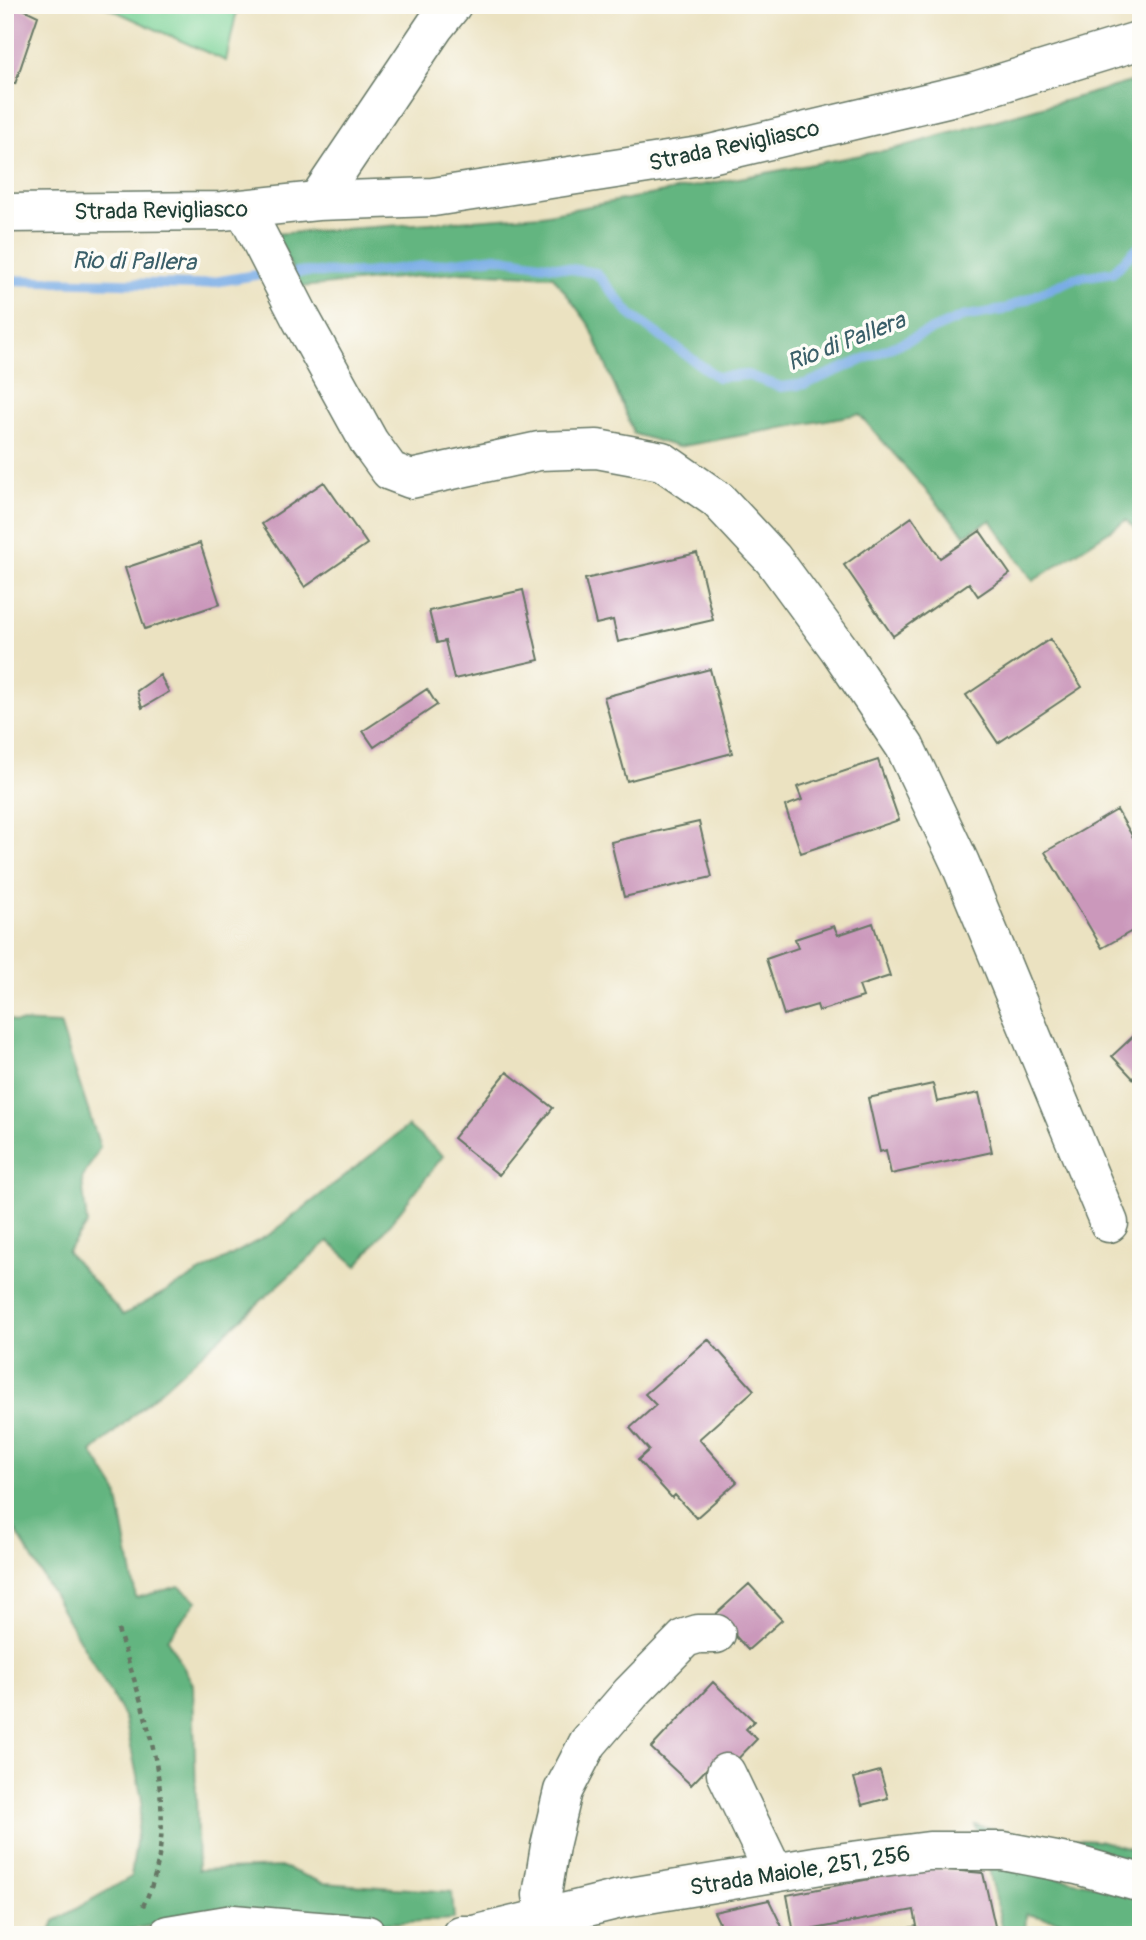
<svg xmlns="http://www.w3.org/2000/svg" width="1146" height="1940" viewBox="0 0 1146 1940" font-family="Pangolin,sans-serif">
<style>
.green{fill:#7bd398;stroke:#4d8866;stroke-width:2}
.forest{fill:#64b580;stroke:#42795a;stroke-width:2}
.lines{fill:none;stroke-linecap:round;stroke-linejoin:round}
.stream{stroke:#7aade6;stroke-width:10}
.building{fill:#cb98bb}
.minor-casing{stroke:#667765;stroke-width:41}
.path{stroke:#667765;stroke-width:4.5;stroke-dasharray:5 5;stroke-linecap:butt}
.minor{stroke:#fff;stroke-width:38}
.labels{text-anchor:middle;stroke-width:7;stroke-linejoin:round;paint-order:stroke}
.street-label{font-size:23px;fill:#1f3d34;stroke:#fdfcf7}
.water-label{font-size:24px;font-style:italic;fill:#3a5f69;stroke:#fdfcf7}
</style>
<rect width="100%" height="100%" fill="#fdfcf7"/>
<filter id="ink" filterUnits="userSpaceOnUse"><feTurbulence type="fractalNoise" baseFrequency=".0143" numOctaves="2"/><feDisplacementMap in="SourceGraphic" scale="14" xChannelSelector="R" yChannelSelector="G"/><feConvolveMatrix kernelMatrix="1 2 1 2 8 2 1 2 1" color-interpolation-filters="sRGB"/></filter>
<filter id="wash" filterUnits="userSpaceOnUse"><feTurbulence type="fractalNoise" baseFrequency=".00686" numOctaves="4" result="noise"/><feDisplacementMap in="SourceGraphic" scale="28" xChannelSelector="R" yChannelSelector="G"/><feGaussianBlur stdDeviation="1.57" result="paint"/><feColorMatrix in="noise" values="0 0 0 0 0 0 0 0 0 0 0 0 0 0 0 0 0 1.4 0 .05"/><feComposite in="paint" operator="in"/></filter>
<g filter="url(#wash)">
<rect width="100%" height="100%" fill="#ebe2c1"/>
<path class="green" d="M102,5H238L226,61Z"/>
<path class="forest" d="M1141,79V534L1126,520L1033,581L991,520L965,535L859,414L678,447L634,434L590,326L553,276L464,272L301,287L275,234L542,215L898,148Z
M5,1017L15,1022L60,1024L100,1147L82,1179L87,1224L67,1252L123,1315L272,1233L408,1126L443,1156L357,1266L328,1241L92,1452L117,1492L136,1598L179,1586L197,1601L167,1639L193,1684L198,1870L283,1867L323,1883L452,1892L454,1919L391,1923L230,1911L122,1931L120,1935H49L55,1921L131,1877L142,1800L125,1718L5,1512Z
M975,1825L1030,1836L1098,1840L1141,1852V1875L981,1842Z
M988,1865L1141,1893V1935H1129L1026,1914L1025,1935H1004Z"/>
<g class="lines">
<path class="stream" d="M297,272L365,273L496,257L596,273L632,316L717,377L747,375L781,387L806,384L962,317L1003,310L1075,278L1113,272L1136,249L1141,248
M5,280L197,285L261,274"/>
</g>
<g id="blocks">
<path class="building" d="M5,5H15L38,16L15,84L5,79Z
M324,482L367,544L305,587L262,524Z
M912,517L940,558L980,531L1010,574L978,596L969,583L893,636L844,565Z
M200,543L220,604L145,629L125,568Z
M697,553L713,620L618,642L613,620L596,624L585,579Z
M523,590L539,660L454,679L445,641L437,643L429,611Z
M1050,639L1082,687L998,743L966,695Z
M710,669L732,753L627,781L604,697Z
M160,675L169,692L142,708L137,691Z
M427,689L437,705L374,747L363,731Z
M878,760L899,820L801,853L785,806L802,800L797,787Z
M1117,810L1141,851V926L1102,948L1045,852Z
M699,822L712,877L624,897L611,842Z
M873,923L890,976L859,986L863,997L819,1011L817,1005L784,1015L766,959L798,948L795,939L834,926L838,935Z
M1141,1029V1087L1112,1056Z
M507,1072L553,1108L499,1175L453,1138Z
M933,1084L937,1102L979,1093L992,1152L891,1174L886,1150L880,1152L868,1098Z
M708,1339L754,1390L699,1439L737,1482L696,1518L675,1495L672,1498L638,1460L649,1450L630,1428L656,1405L645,1394Z
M749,1584L782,1620L748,1650L716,1614Z
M713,1682L754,1721L746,1729L757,1739L729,1768L718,1757L691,1785L651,1748Z
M880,1771L888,1798L862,1805L854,1778Z
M927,1868L983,1873L997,1935H895V1931L917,1926L914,1910L794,1933L787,1895Z
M769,1900L786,1935H725L714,1912Z"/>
</g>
</g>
<g filter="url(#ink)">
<use href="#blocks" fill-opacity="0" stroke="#667765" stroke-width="2"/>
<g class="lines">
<defs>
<path id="minor" d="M317,201L435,26L452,5
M245,210L300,317L369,442L390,471L411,479L539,451L597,449L662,461L718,500L773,559L839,649L905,747L960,863L1109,1223
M5,213L222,211L317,201L433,197L706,155L972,92L1141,40
M726,1773L774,1873
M546,1917L542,1895L550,1846L563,1791L588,1743L631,1693L685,1638L698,1634H716
M168,1935L233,1924L367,1935
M461,1935H474L624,1898L821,1865L929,1851H1003L1077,1865L1141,1883"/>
</defs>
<use href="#minor" class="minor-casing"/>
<path class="path" d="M118,1630C145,1713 186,1822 143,1906"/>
<use href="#minor" class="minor"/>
</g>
</g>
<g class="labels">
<g class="street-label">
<text transform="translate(734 145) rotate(-12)" y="8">Strada Revigliasco</text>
<text transform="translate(161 210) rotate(-1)" y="8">Strada Revigliasco</text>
<text transform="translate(800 1870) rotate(-9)" y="8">Strada Maiole, 251, 256</text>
</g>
<g class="water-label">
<text transform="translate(134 261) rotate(1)" y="8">Rio di Pallera</text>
<text transform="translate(846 341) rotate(-21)" y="8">Rio di Pallera</text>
</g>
</g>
<rect width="1146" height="1940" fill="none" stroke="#fdfcf7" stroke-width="28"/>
</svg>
